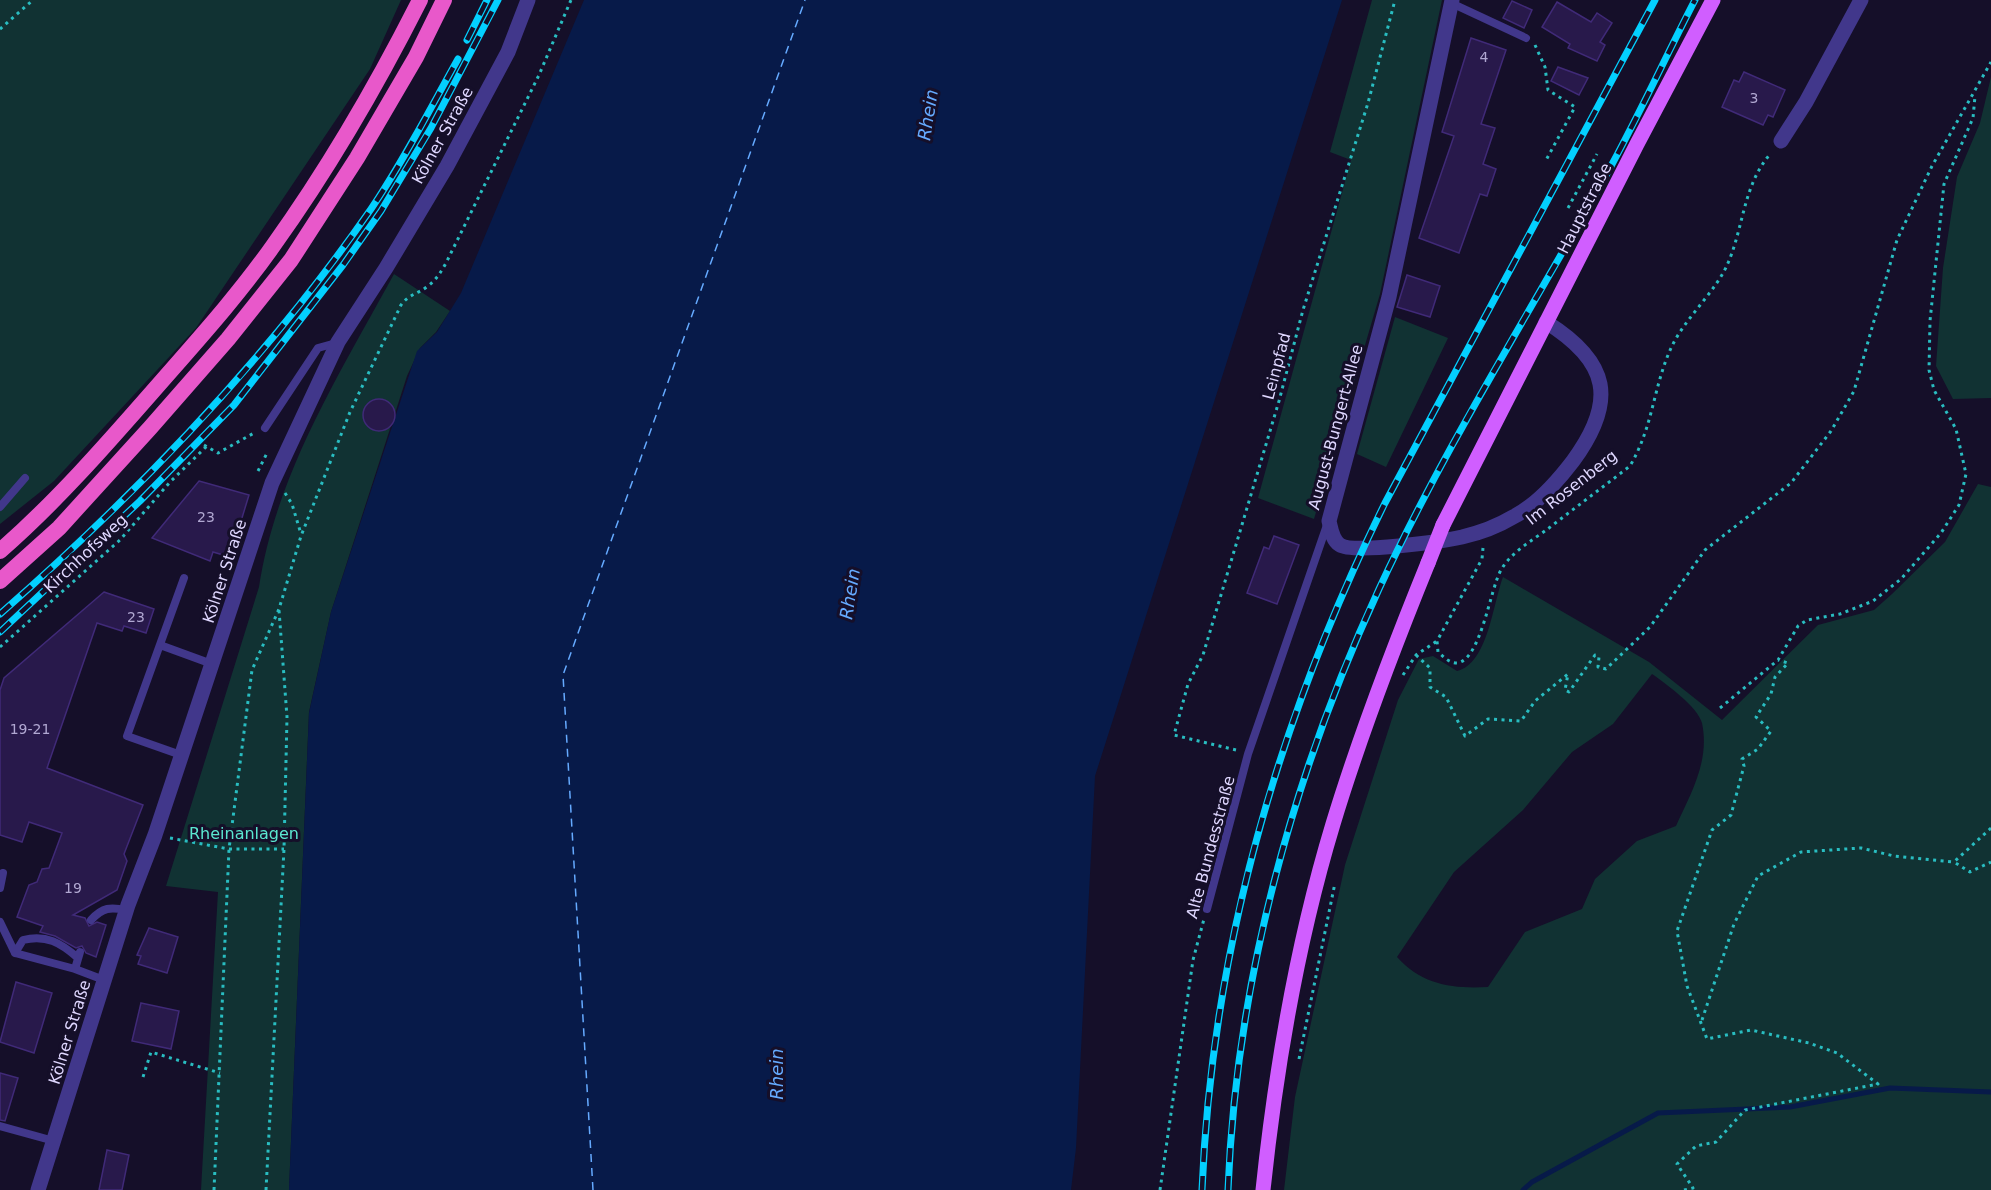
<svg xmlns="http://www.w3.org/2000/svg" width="1991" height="1190" viewBox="0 0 1991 1190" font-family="'DejaVu Sans',sans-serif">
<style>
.green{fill:#113233;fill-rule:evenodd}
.water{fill:#071a49}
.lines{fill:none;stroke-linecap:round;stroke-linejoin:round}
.stream{stroke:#071a49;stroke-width:5}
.ferry{stroke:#65aaff;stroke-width:1.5;stroke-dasharray:8 6;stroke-linecap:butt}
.building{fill:#28194b;stroke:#402a78;stroke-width:1.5}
.path{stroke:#29bdc1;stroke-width:3;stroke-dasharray:3 4.5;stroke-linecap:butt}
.service{stroke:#41378b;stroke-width:8}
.minor{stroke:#41378b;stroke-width:15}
.tertiary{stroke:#41378b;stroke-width:15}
.primary{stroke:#d05eff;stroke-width:15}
.trunk{stroke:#e858ca;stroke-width:16}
.rail-casing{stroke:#03d0ff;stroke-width:7}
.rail{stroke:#150f29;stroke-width:4.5;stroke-dasharray:14;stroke-linecap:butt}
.primary-bridge{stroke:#d05eff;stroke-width:15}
.trunk-bridge{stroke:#e858ca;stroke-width:16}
.labels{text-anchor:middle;stroke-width:6;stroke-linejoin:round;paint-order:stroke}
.number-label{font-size:14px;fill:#b1a8d2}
.street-label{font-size:16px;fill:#dfd7ff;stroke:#150f29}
.park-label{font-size:16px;fill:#5be7d0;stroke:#150f29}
.water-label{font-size:18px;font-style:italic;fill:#65aaff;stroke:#150f29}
</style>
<rect width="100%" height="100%" fill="#150f29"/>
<path class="green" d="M0,0H401L370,69L196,328L54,481L0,524Z
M1372,0H1442L1380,294L1314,519L1258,498L1351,160L1330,152Z
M1991,77V398L1953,399L1936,366L1943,268L1957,177L1980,123Z
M394,274L450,311L436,332L420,348L407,376L331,612L309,712L289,1190H201L218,892L166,886L259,587C276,474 340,373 394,274Z
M1395,317L1448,338L1386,467L1357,454Z
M1978,484L1991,487V1190H1284L1295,1097L1345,865L1398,700L1419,659L1433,656L1457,671C1488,664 1493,603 1503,577L1649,662L1722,720L1818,625L1874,610L1892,594L1945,542ZM1652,674C1665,683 1698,707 1702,723C1710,761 1691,793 1676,826L1637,841L1595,879L1582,909L1525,932L1488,987C1453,989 1422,985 1397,957L1454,872L1523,810L1572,752L1613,724Z"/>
<path class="water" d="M584,0H1342L1095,776L1076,1148L1071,1190H289L309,713L331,612L417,351L437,332L461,293Z"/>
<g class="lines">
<path class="stream" d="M1523,1190L1532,1182L1658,1113L1790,1107L1890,1088L1991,1092"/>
<path class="ferry" d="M593,1190L563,675L805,0"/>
</g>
<path class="building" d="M1512,1L1532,10L1524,28L1503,18Z
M1557,2L1591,22L1597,13L1612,23L1600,42L1605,45L1597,61L1568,48L1570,44L1542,27Z
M1471,38L1506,50L1481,124L1495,128L1483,164L1496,169L1487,196L1480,194L1459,253L1419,238L1454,136L1442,132Z
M1558,67L1588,78L1579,95L1551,81Z
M1744,72L1785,90L1773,117L1768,115L1763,125L1722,107L1734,80L1739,82Z
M1407,275L1440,286L1430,317L1397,307Z
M363 415a16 16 0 1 1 32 0a16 16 0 1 1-32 0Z
M199,481L249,495L230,557L213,552L210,561L152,538Z
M1274,536L1299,545L1277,604L1247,593L1264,547L1269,549Z
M104,592L154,609L146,633L124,626L122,631L97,623L47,768L143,805L124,854L127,861L117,890L73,915L85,918L89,926L97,922L106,925L96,957L86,953L82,946L76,948L55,936L40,932L43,926L17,917L29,885L37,882L42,869L49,868L62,833L29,822L22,842L0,835V690L4,678Z
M149,928L178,937L167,973L138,964L141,956L137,955Z
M16,982L52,993L34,1053L0,1042Z
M141,1003L179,1011L171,1049L132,1041Z
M0,1073L18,1078L5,1121L0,1120Z
M107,1150L129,1155L122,1190H99Z"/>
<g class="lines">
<path class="path" d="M0,29L33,0
M1535,45L1545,67L1548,90L1575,107L1545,162
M1568,208L1597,154
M204,445L218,453L254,433
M258,471L267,453
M285,493L292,504L301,534
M1483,548L1482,559L1437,641L1438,652C1444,657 1449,663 1457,663C1481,660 1490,589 1501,570C1511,552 1533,540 1549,528C1576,507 1603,487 1630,466C1654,425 1653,386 1672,346C1686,317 1717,290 1728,263C1744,226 1743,185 1771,153
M0,647L120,540L170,482L207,446
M1416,655L1430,668V687L1446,697L1465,736L1488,719L1521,721L1535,701L1568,674L1565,690L1569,692L1595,655L1599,657L1598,667L1606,669L1650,627L1705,550L1791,483L1831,431L1854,391L1897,240L1932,166L1991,62
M1403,675L1416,655L1437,641
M1720,708L1778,660L1798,626L1807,620L1840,614L1873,601L1901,579L1941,533L1959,505L1966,474L1956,429L1934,390L1929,370L1930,321L1944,184L1973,118L1975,96
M1236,750L1174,735L1188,684L1203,655L1279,401L1303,310L1368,103L1395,0
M1991,828L1954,862L1970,872L1991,862
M170,838L229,849H284
M1702,1020L1734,924L1758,876L1801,852L1861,848L1894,856L1954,862
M1299,1059L1335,883
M143,1077L151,1052L220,1073
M214,1190L229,849L252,670L279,609L301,536L350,412L401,305C409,294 418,294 428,286C436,280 441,272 446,263L539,75L571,0
M266,1190L284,849L287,717L279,610
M1160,1190L1193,960L1204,919
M1684,1190L1693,1188L1677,1164L1696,1146L1716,1142L1745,1110L1878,1084L1837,1053L1809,1043L1751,1030L1707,1039L1687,986L1677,931L1712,830L1731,815L1744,766L1742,759L1758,749L1771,731L1756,717L1771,694L1775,677L1788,663L1778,660"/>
<path class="service" d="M1451,3L1526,38
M265,428L318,348L336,343
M0,507L25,478
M160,645L212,664
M181,755L127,736L184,578
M0,888L3,873
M1207,909L1248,754L1327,525
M91,920C103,907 110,907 127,910
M0,922L15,953L75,969
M80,952L75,969L104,980
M15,953L23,940C46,934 61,943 78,958
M0,1126L54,1141"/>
<path class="minor" d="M1452,0L1389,297L1329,521C1331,529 1332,540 1340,545C1354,554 1443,541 1462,537C1479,533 1498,526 1513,517C1537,505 1557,482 1573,461C1617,401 1610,362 1546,322
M1781,141L1806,102L1861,0"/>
<path class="tertiary" d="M38,1190L128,905L155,835L272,483L338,342L386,268L447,166L508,52L528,0"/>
<path class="primary" d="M1443,525L1637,144L1713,0
M1263,1190C1276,1067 1297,943 1333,824C1360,735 1393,649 1428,563"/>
<path class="trunk" d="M0,551C56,502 105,446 154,390C195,343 237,297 273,246C329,168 377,85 420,0"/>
<defs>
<path id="rail" d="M467,40L487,0
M0,614C138,493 266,360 371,209C403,162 430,109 458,59
M0,632L140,501L234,405L343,265L381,211L431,128L498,0
M1202,1190C1212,948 1278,720 1385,503L1655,0
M1228,1190C1236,983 1292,777 1379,589C1446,444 1533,308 1610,168C1640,113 1666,56 1695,0"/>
</defs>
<use href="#rail" class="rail-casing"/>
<use href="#rail" class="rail"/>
<path class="primary-bridge" d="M1428,563L1443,525"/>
<path class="trunk-bridge" d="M0,581L59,528L150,428L228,339L291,260L357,158L416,57L444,0"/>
</g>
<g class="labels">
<g class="number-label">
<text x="1484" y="62">4</text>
<text x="1754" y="103">3</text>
<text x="206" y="522">23</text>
<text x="136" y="622">23</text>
<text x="30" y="734">19-21</text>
<text x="73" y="893">19</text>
</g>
<g class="street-label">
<text transform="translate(442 135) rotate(-61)" y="6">Kölner Straße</text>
<text transform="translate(1584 208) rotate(-63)" y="6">Hauptstraße</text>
<text transform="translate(1276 366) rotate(-75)" y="6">Leinpfad</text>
<text transform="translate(1335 427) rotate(-75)" y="6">August-Bungert-Allee</text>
<text transform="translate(1571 487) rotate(-38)" y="6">Im Rosenberg</text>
<text transform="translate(85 553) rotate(-43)" y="6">Kirchhofsweg</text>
<text transform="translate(224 571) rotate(-72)" y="6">Kölner Straße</text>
<text transform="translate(1210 847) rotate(-75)" y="6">Alte Bundesstraße</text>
<text transform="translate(69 1032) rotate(-73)" y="6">Kölner Straße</text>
</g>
<g class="park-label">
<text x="244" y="839">Rheinanlagen</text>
</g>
<g class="water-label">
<text transform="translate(928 115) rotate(-81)" y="6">Rhein</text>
<text transform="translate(850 594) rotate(-81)" y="6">Rhein</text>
<text transform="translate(777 1074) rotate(-90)" y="6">Rhein</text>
</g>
</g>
</svg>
